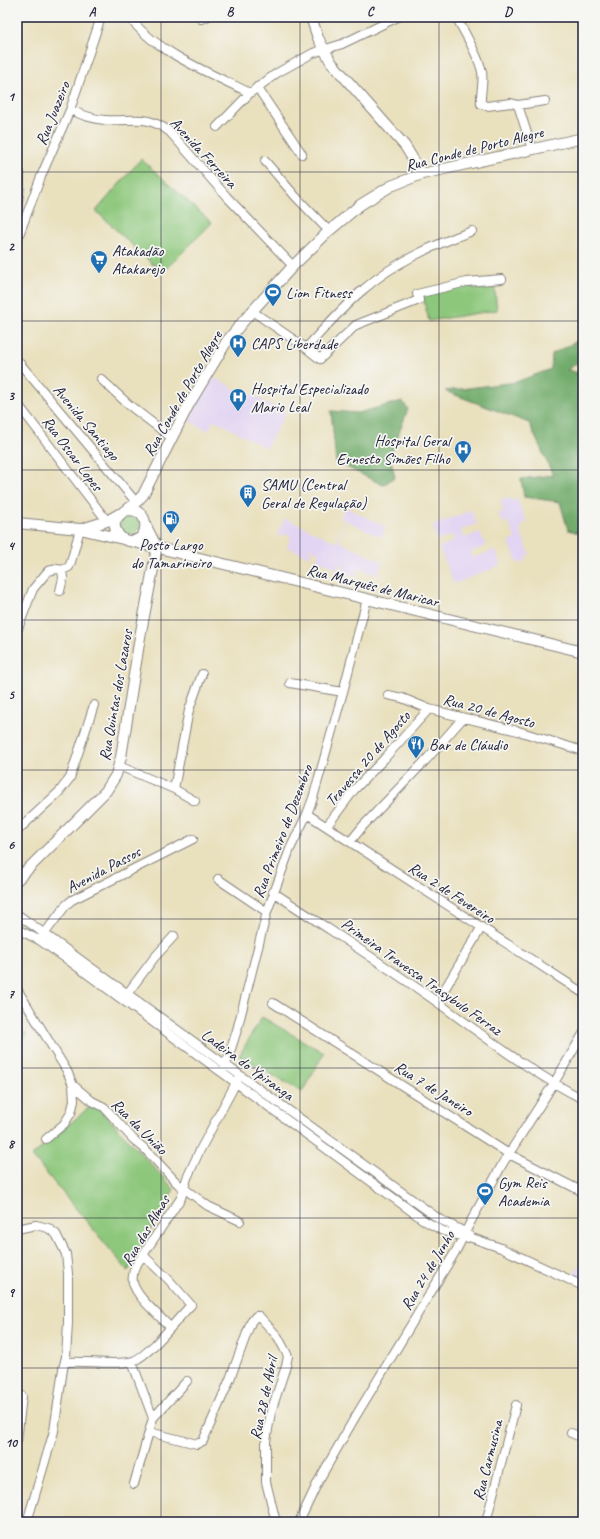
<svg xmlns="http://www.w3.org/2000/svg" width="600" height="1539" viewBox="0 0 600 1539" font-family="Caveat,sans-serif">
<style>
.built{fill:#e2d4f3}
.green{fill:#8dc77c;stroke:#58745c}
.forest{fill:#72ac6c;stroke:#4a6754}
.lines{fill:none;stroke-linecap:round;stroke-linejoin:round}
.minor-casing{stroke:#86817c;stroke-width:10}
.major-casing{stroke:#86817c;stroke-width:12}
.minor{stroke:#fff;stroke-width:8}
.major{stroke:#fff;stroke-width:10}
.grid{fill:none;stroke:#22223b;stroke-width:1;stroke-opacity:0.55}
.labels{text-anchor:middle;stroke-width:3.5;stroke-linejoin:round;paint-order:stroke}
.street-label{font-size:16px;fill:#22223b;stroke:#f6f6f2}
.poi-label{font-size:16px;fill:#22223b;stroke:#f6f6f2;text-anchor:start}
.neatline{fill:none;stroke:#22223b;stroke-width:1.5}
.grid-label{font-size:13px;text-anchor:middle;font-weight:bold;fill:#22223b}
</style>
<rect width="100%" height="100%" fill="#f6f6f2"/>
<filter id="ink" filterUnits="userSpaceOnUse"><feTurbulence type="fractalNoise" baseFrequency=".025" numOctaves="2"/><feDisplacementMap in="SourceGraphic" scale="8" xChannelSelector="R" yChannelSelector="G"/><feConvolveMatrix kernelMatrix="1 2 1 2 8 2 1 2 1" color-interpolation-filters="sRGB"/></filter>
<filter id="wash" filterUnits="userSpaceOnUse"><feTurbulence type="fractalNoise" baseFrequency=".012" numOctaves="4" result="noise"/><feDisplacementMap in="SourceGraphic" scale="16" xChannelSelector="R" yChannelSelector="G"/><feGaussianBlur stdDeviation="0.9" result="paint"/><feColorMatrix in="noise" values="0 0 0 0 0 0 0 0 0 0 0 0 0 0 0 0 0 1.4 0 .05"/><feComposite in="paint" operator="in"/></filter>
<g filter="url(#wash)">
<rect width="100%" height="100%" fill="#e9e0bd"/>
<path class="built" d="M213,377L249,397L251,394L286,413L266,448L214,420L208,431L189,421Z
M507,497L513,501L517,499L527,523L523,524L520,531L530,555L525,557L527,560L518,564L509,542L515,539L508,521L503,523L498,513L504,511L501,504V500Z
M345,507L386,527L381,537L347,521L338,541L383,562L376,575L359,568L355,577L342,571L344,566L340,564L337,569L316,559L319,553L309,548L308,550L312,552L309,557L287,547L291,536L284,533L281,537L277,535L285,518L336,542L346,521L340,518Z
M471,510L477,524L461,530L464,538L480,532L486,546L471,552L473,558L495,550L501,565L454,584L439,547L454,541L452,535L438,541L432,526Z
M583,1259V1276L582,1279L573,1275Z"/>
<path class="green" d="M141,159L212,223L162,273L96,211Z
M494,282L497,310L429,321L422,293Z
M120 525a10 10 0 1 1 20 0a10 10 0 1 1-20 0Z
M262,1017L324,1053L302,1092L239,1056Z
M17,1024L27,1035L17,1047Z
M94,1103L174,1189L128,1271L32,1156Z"/>
<path class="forest" d="M583,338V359L567,370L583,374V534L568,530L560,502L524,497L521,479L553,475L529,423L445,391L516,382L551,369L552,354Z
M402,401L408,409L390,457L395,477L383,485L336,462L331,411L358,413Z"/>
</g>
<g filter="url(#ink)">
<g class="lines">
<defs>
<path id="minor" d="M456,17C464,31 479,57 482,72C484,83 480,93 481,104L487,106L511,103L518,105L545,101
M201,19L207,17
M459,21L468,17
M134,23C161,54 214,75 250,93
M257,87L302,154
M518,105L532,149
M70,110C82,115 92,119 105,120C133,122 145,113 170,132L227,197L293,266
M217,127L250,93L277,73L313,53L342,44L398,17
M265,161L296,197L329,231
M17,170L20,173V186L17,210
M17,240L42,174L70,110L101,17
M252,311L306,348C325,328 343,306 364,289C395,262 434,245 472,231
M306,348L320,359L356,325L419,300L417,294L467,282L502,279
M17,360L136,502
M101,379L129,405L172,438
M17,403L107,521
M62,570L69,567L71,562L80,529
M60,591L63,578L62,570
M17,631L33,589L48,571L57,569L62,570
M290,683L343,692
M388,695L402,698L429,709L518,731L583,751
M119,766L174,789L195,801
M174,789L189,710L202,674
M307,814L583,993
M327,826L354,790L384,759L429,709
M17,831L59,792L70,778L94,705
M350,842L363,826L426,760L463,718
M218,879L267,912
M273,892C328,929 383,964 437,1002C484,1036 531,1073 583,1099
M17,914L439,1219L465,1232L472,1238L501,1248L583,1286
M17,929L39,940L68,960L425,1221L443,1231L467,1238
M42,937L66,905L72,900L193,839
M17,989L67,1071L73,1085L74,1101L71,1113L64,1124L46,1139
M124,998L154,958L174,936
M437,1002L481,928
M273,1003L509,1154L583,1192
M225,1068L237,1030L267,912L290,849L307,814L313,798L343,692L367,599
M73,1085L92,1101L104,1107L133,1139L145,1149L178,1184L208,1206L240,1221
M17,1229L36,1225L48,1228L56,1234L66,1254L68,1273V1323L66,1357L63,1369L54,1431L27,1522
M170,1327C160,1316 137,1298 133,1283C132,1277 133,1272 135,1267L181,1198L187,1178L199,1152L238,1079
M65,1362C84,1360 117,1366 133,1361C149,1356 178,1318 191,1305L169,1280L143,1255
M132,1362L153,1418
M149,1432L197,1444L203,1441L230,1379L251,1322L256,1316H259L278,1337L288,1356L286,1366L271,1412L266,1441V1482L276,1522
M571,1433L583,1438
M17,1441L22,1396
M134,1484L153,1418L187,1381
M299,1522L319,1480L354,1419L457,1249L471,1221L503,1163L554,1083L583,1034
M486,1522L516,1405"/>
<path id="major" d="M311,17L318,38L331,62L405,146L422,174
M124,511C151,504 152,543 129,541C123,540 119,537 117,532C109,519 123,513 132,506C136,503 139,499 143,495L188,406L227,341L246,318L293,266L329,231L360,205L391,186L422,174L583,138
M17,523L80,529L123,539
M146,526L157,548
M82,529L107,521L119,514
M130,541L583,652
M17,880L106,791L116,775L121,757L140,637L157,548"/>
</defs>
<use href="#minor" class="minor-casing"/>
<use href="#major" class="major-casing"/>
<use href="#minor" class="minor"/>
<use href="#major" class="major"/>
</g>
</g>
<path class="grid" d="M161,17V1522M300,17V1522M439,17V1522M17,172H583M17,321H583M17,470H583M17,620H583M17,770H583M17,919H583M17,1068H583M17,1218H583M17,1368H583"/>
<defs>
<symbol id="supermarket-pin" viewBox="-11 -11 22 30"><path d="M0 17L-7.5 6A9.5 9.5 0 1 1 7.5 6Z" fill="#1f6fb2" stroke="#f6f6f2"/><path d="M-6-5.5h2.5l.6 2H6L4.5 2H-2.5L-4.4-4H-6ZM-1.5 3.2a1.3 1.3 0 1 0 .1 0ZM3 3.2a1.3 1.3 0 1 0 .1 0Z" fill="#fff"/></symbol>
<symbol id="stadium-pin" viewBox="-11 -11 22 30"><path d="M0 17L-7.5 6A9.5 9.5 0 1 1 7.5 6Z" fill="#1f6fb2" stroke="#f6f6f2"/><path d="M0-5a6.5 5 0 1 0 0 10a6.5 5 0 1 0 0-10ZM-3.5-1.8h7v3.6h-7Z" fill="#fff"/></symbol>
<symbol id="hospital-pin" viewBox="-11 -11 22 30"><path d="M0 17L-7.5 6A9.5 9.5 0 1 1 7.5 6Z" fill="#1f6fb2" stroke="#f6f6f2"/><path d="M-5-5h3v3.5h4V-5h3V5h-3V1.5h-4V5h-3Z" fill="#fff"/></symbol>
<symbol id="building-pin" viewBox="-11 -11 22 30"><path d="M0 17L-7.5 6A9.5 9.5 0 1 1 7.5 6Z" fill="#1f6fb2" stroke="#f6f6f2"/><path d="M-4-6H4V6H1V3H-1V6H-4ZM-2.5-4.3h1.7v1.8h-1.7ZM.8-4.3h1.7v1.8H.8ZM-2.5-1h1.7V.8h-1.7ZM.8-1h1.7V.8H.8Z" fill="#fff"/></symbol>
<symbol id="fuel-pin" viewBox="-11 -11 22 30"><path d="M0 17L-7.5 6A9.5 9.5 0 1 1 7.5 6Z" fill="#1f6fb2" stroke="#f6f6f2"/><path d="M-5.5-6h7V0h2V4h1.3V-2.5L3-4.5l.8-.8L6-3V5H2.5V1h-1V6h-7ZM-4.2-4.7v3.2H.2V-4.7Z" fill="#fff"/></symbol>
<symbol id="restaurant-pin" viewBox="-11 -11 22 30"><path d="M0 17L-7.5 6A9.5 9.5 0 1 1 7.5 6Z" fill="#1f6fb2" stroke="#f6f6f2"/><path d="M-5-6h1v4h1v-4h1v4h1v-4h1v5L-1.5 .5V6h-2V.5L-5-1ZM5-6V6H3V1.5H1.5Q1.5-4 5-6Z" fill="#fff"/></symbol>
</defs>
<g fill-rule="evenodd">
<use href="#supermarket-pin" x="89" y="249" width="20" height="27"/>
<use href="#stadium-pin" x="263" y="282" width="20" height="27"/>
<use href="#hospital-pin" x="228" y="333" width="20" height="27"/>
<use href="#hospital-pin" x="228" y="387" width="20" height="27"/>
<use href="#hospital-pin" x="453" y="439" width="20" height="27"/>
<use href="#building-pin" x="238" y="483" width="20" height="27"/>
<use href="#fuel-pin" x="161" y="509" width="20" height="27"/>
<use href="#restaurant-pin" x="406" y="734" width="20" height="27"/>
<use href="#stadium-pin" x="475" y="1181" width="20" height="27"/>
</g>
<g class="labels">
<g class="street-label">
<text transform="translate(52 113) rotate(-68)" y="6">Rua Juazeiro</text>
<text transform="translate(474 148) rotate(-14)" y="6">Rua Conde de Porto Alegre</text>
<text transform="translate(204 152) rotate(47)" y="6">Avenida Ferreira</text>
<text transform="translate(182 393) rotate(-60)" y="6">Rua Conde de Porto Alegre</text>
<text transform="translate(87 422) rotate(50)" y="6">Avenida Santiago</text>
<text transform="translate(73 453) rotate(53)" y="6">Rua Oscar Lopes</text>
<text transform="translate(373 585) rotate(14)" y="6">Rua Marquês de Maricar</text>
<text transform="translate(115 695) rotate(-80)" y="6">Rua Quintas dos Lazaros</text>
<text transform="translate(489 710) rotate(15)" y="6">Rua 20 de Agosto</text>
<text transform="translate(367 758) rotate(-49)" y="6">Travessa 20 de Agosto</text>
<text transform="translate(282 831) rotate(-69)" y="6">Rua Primeiro de Dezembro</text>
<text transform="translate(103 869) rotate(-28)" y="6">Avenida Passos</text>
<text transform="translate(452 892) rotate(33)" y="6">Rua 2 de Fevereiro</text>
<text transform="translate(422 976) rotate(35)" y="6">Primeira Travessa Trasybulo Ferraz</text>
<text transform="translate(248 1064) rotate(36)" y="6">Ladeira do Ypiranga</text>
<text transform="translate(434 1088) rotate(32)" y="6">Rua 7 de Janeiro</text>
<text transform="translate(140 1126) rotate(45)" y="6">Rua da União</text>
<text transform="translate(145 1230) rotate(-59)" y="6">Rua das Almas</text>
<text transform="translate(427 1270) rotate(-59)" y="6">Rua 24 de Junho</text>
<text transform="translate(263 1398) rotate(-78)" y="6">Rua 28 de Abril</text>
<text transform="translate(487 1460) rotate(-76)" y="6">Rua Carmusina</text>
</g>
<g class="poi-label">
<text x="112" y="256">Atakadão<tspan x="112" dy="18">Atakarejo</tspan></text>
<text x="286" y="298">Lion Fitness</text>
<text x="251" y="349">CAPS Liberdade</text>
<text x="251" y="394">Hospital Especializado<tspan x="251" dy="18">Mario Leal</tspan></text>
<text x="450" y="446" text-anchor="end">Hospital Geral<tspan x="450" dy="18">Ernesto Simões Filho</tspan></text>
<text x="261" y="490">SAMU (Central<tspan x="261" dy="18">Geral de Regulação)</tspan></text>
<text x="171" y="550" text-anchor="middle">Posto Largo<tspan x="171" dy="18">do Tamarineiro</tspan></text>
<text x="429" y="750">Bar de Cláudio</text>
<text x="498" y="1188">Gym Reis<tspan x="498" dy="18">Academia</tspan></text>
</g>
</g>
<rect width="600" height="1539" fill="none" stroke="#f6f6f2" stroke-width="44"/>
<rect x="22" y="22" width="556" height="1495" class="neatline"/>
<g class="grid-label">
<text x="92" y="16">A</text>
<text x="230" y="16">B</text>
<text x="370" y="16">C</text>
<text x="508" y="16">D</text>
<text x="11" y="101">1</text>
<text x="11" y="251">2</text>
<text x="11" y="400">3</text>
<text x="11" y="550">4</text>
<text x="11" y="699">5</text>
<text x="11" y="849">6</text>
<text x="11" y="998">7</text>
<text x="11" y="1148">8</text>
<text x="11" y="1297">9</text>
<text x="11" y="1447">10</text>
</g>
</svg>
